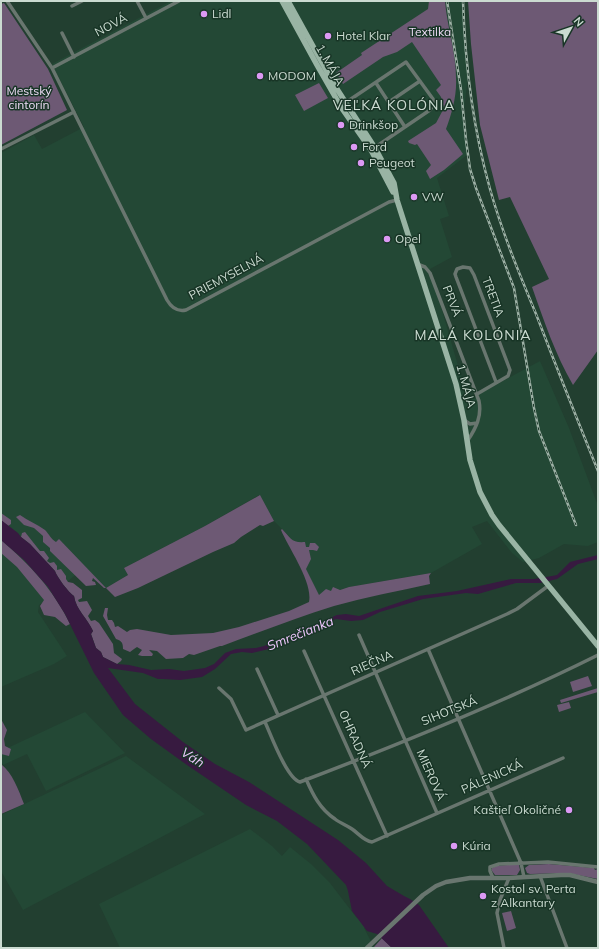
<svg xmlns="http://www.w3.org/2000/svg" width="599" height="949" viewBox="0 0 599 949" font-family="Mulish,sans-serif">
<style>
.built{fill:#234835}
.green{fill:#6d5974}
.water{fill:#371a40}
.lines{fill:none;stroke-linecap:round;stroke-linejoin:round}
.minor{stroke:#69766f;stroke-width:3.5}
.tertiary{stroke:#69766f;stroke-width:4.5}
.primary{stroke:#99b4a4;stroke-width:5.5}
.rail-casing{stroke:#9eb1a6;stroke-width:2.5}
.rail{stroke:#183526;stroke-width:1;stroke-dasharray:3;stroke-linecap:butt}
.poi-dot{fill:#dc99f4;stroke:#183526;stroke-width:1.5}
.labels{text-anchor:middle;stroke-width:3;stroke-linejoin:round;paint-order:stroke}
.poi-label{font-size:12px;fill:#cbdbd1;stroke:#183526;text-anchor:start}
.street-label{font-size:12px;fill:#cbdbd1;stroke:#183526}
.park-label{font-size:12px;fill:#eedbf6;stroke:#183526}
.water-label{font-size:13px;font-style:italic;fill:#f0c8ff;stroke:#183526}
.quarter-label{font-size:14px;letter-spacing:1px;fill:#cbdbd1;stroke:#183526}
</style>
<rect width="100%" height="100%" fill="#223f30"/>
<path class="built" d="M171,1H462L468,77L463,117L467,155L437,178L449,216L440,219L452,257L430,269L468,400L540,361L569,428L598,506V542L588,546L564,544L539,558L523,562L512,553L487,521L472,527L482,544L431,573L349,587L319,596L289,536L274,521L259,495L205,526L124,568L128,575L106,588L85,567L39,605L38,612L67,656L54,664L1,687V153L34,135L42,149L84,127L52,64Z
M85,712L125,753L46,791L27,754L3,765L1,762V751Z
M126,756L205,814L23,910L1,871V815Z
M250,829L272,846L282,856L290,847L311,864L330,883L356,917L369,924L364,928L374,947L120,948L99,904Z"/>
<path class="green" d="M429,1H445C447,27 456,52 456,78C457,95 452,113 446,129L463,154L444,170L430,179L426,171L431,165L417,144L415,145L409,143L408,141L436,123L444,108L441,97L436,90L441,85L412,42L397,52L383,57L343,84L336,73L362,55L361,53L428,9Z
M468,1H598V350L573,385C555,354 544,321 532,287L549,279L510,197L499,200L480,125L471,44Z
M4,3L48,69L67,110L1,145V4Z
M319,83L328,98L304,111L295,95Z
M260,495L274,521L263,526L260,525L241,537L234,543L213,552L138,588L115,597L106,588H104L93,578L92,581L95,582L96,585L86,586L50,551V548L43,542V536L34,528L24,525L16,517L20,515C28,521 37,524 45,530C49,534 51,539 56,542L59,539L106,588L128,575L124,568L205,526Z
M1,513L11,520V524L8,526L1,520Z
M282,529C291,538 291,543 305,542L306,547H309L310,543H315L319,547L317,551L313,550H309L311,559L306,569L319,595L326,589L331,591L333,587L340,590L349,587L431,573L429,576L430,584C398,591 366,597 334,606C296,618 260,632 222,646H220L194,655L189,654L183,658L166,659L157,651L149,650L153,654L152,656H142L138,655L142,650L137,647L134,649L130,652L123,649C123,643 122,641 116,639L103,616L105,608H108L107,615L108,620H112L114,623L115,627L118,626L127,632L130,630L137,629L171,635L213,633L239,627L289,611L309,602C313,582 289,549 281,530Z
M25,532L40,551H44L49,558L47,561L50,563L54,562L57,566V570L61,569L66,576V579L68,582L73,583L82,590V598L78,600L79,602L87,601L92,610L88,616L91,621L95,620L99,623L113,644L114,653L122,659L121,661L117,664L103,657L101,652L96,648L91,634L93,631C88,619 76,610 74,596C69,593 57,577 55,571L30,544L21,537L22,533Z
M1,540C30,565 53,589 70,624L66,626L55,617L44,615L40,606L44,600L17,567L1,553Z
M588,676L592,686L573,692L570,682Z
M598,688V692L561,703L560,700Z
M569,702L571,708L559,712L557,705Z
M1,719L7,730L4,739L5,746L11,749L9,756L1,754Z
M1,764C13,774 18,789 24,804L1,814Z
M517,864L519,865L520,870L517,875H495L492,871V868L496,866Z
M549,864L594,868L595,870L598,869V879L568,873L530,874L527,873L525,868L529,865Z
M511,911L516,928L507,931L502,913Z
M382,938L392,948L374,947Z"/>
<path class="water" d="M1,520L18,533L21,537L30,544L55,571C57,577 69,593 74,596C76,610 88,619 93,631L91,634L96,648L101,652L103,657L117,664L129,665L151,670L169,669L184,671L205,668L214,664L225,653L236,649L256,648L264,646L337,615L346,614L359,616L418,596L457,591L511,579H534L552,576L557,575L570,562L598,555V559L578,564L557,579L540,583H516L478,594L466,593L423,599L380,612L363,620L351,621L336,619L301,636L269,649L252,653L242,652L231,654L215,669L202,677L180,680L163,679H158L143,673L108,668L135,704L183,742L215,764L249,782L338,840L366,863L387,886L404,896L410,899L419,905L449,948H392L377,934L367,931L352,911L348,891L346,885L307,844L277,821L246,805L187,765L151,739L123,715L94,673L65,614L48,587L24,560L1,540Z"/>
<g class="lines">
<path class="minor" d="M7,1L52,68L167,300C171,307 177,312 186,310L389,202L397,200
M137,1L146,18
M72,6L82,1
M62,33L74,57
M52,68L179,1
M376,83L405,127
M389,102L420,81
M345,103L406,62L433,99L434,104L430,110L374,148
M1,149L74,112
M417,264L425,267L430,273L479,401C482,416 476,428 468,440
M477,394L508,376L510,370L474,275L470,268L463,267L457,269L455,274L456,277L496,382
M464,420L470,424L477,423
M359,635L437,813
M428,649L521,863L524,877
M304,651L387,836
M257,669L278,715
M219,688L231,699L246,730L507,614L517,609L548,586
M265,722C271,735 287,779 300,782C400,744 502,703 598,655
M306,779C313,795 320,809 335,819C340,823 346,825 352,829C358,833 364,841 372,842L563,758
M540,876L567,948
M493,878L490,871V867L499,864L548,862L598,867
M504,948L497,913L500,900L509,878"/>
<path class="tertiary" d="M367,948L423,895L436,886L446,882L470,878H509L561,875H570L598,882"/>
<path class="primary" d="M282,1L317,65L341,107L371,150L393,192
M288,1L335,86L375,148L394,183L397,200L456,384L464,420L470,460L480,492L492,515L499,525L598,646"/>
<defs>
<path id="rail" d="M447,1L461,90L466,140L470,169L476,188L514,288L534,408L539,431L576,525
M463,1C465,64 473,128 490,189C502,232 519,273 536,314C556,366 577,419 598,471"/>
</defs>
<use href="#rail" class="rail-casing"/>
<use href="#rail" class="rail"/>
</g>
<g class="poi-dot">
<circle cx="204" cy="14" r="4"/>
<circle cx="328" cy="36" r="4"/>
<circle cx="260" cy="76" r="4"/>
<circle cx="341" cy="125" r="4"/>
<circle cx="354" cy="147" r="4"/>
<circle cx="361" cy="163" r="4"/>
<circle cx="414" cy="197" r="4"/>
<circle cx="387" cy="239" r="4"/>
<circle cx="569" cy="810" r="4"/>
<circle cx="454" cy="846" r="4"/>
<circle cx="483" cy="896" r="4"/>
</g>
<g class="labels">
<g class="poi-label">
<text x="212" y="18">Lidl</text>
<text x="336" y="40">Hotel Klar</text>
<text x="268" y="80">MODOM</text>
<text x="349" y="129">Drinkšop</text>
<text x="362" y="151">Ford</text>
<text x="369" y="167">Peugeot</text>
<text x="422" y="201">VW</text>
<text x="395" y="243">Opel</text>
<text x="561" y="814" text-anchor="end">Kaštieľ Okoličné</text>
<text x="462" y="850">Kúria</text>
<text x="491" y="893">Kostol sv. Perta<tspan x="491" dy="14">z Alkantary</tspan></text>
</g>
<g class="street-label">
<text transform="translate(111 25) rotate(-28)" y="4">NOVÁ</text>
<text transform="translate(330 65) rotate(61)" y="4">1. MÁJA</text>
<text transform="translate(226 277) rotate(-28)" y="4">PRIEMYSELNÁ</text>
<text transform="translate(493 297) rotate(69)" y="4">TRETIA</text>
<text transform="translate(452 301) rotate(69)" y="4">PRVÁ</text>
<text transform="translate(466 386) rotate(75)" y="4">1. MÁJA</text>
<text transform="translate(372 663) rotate(-24)" y="4">RIEČNA</text>
<text transform="translate(449 711) rotate(-22)" y="4">SIHOTSKÁ</text>
<text transform="translate(355 739) rotate(66)" y="4">OHRADNÁ</text>
<text transform="translate(431 775) rotate(66)" y="4">MIEROVÁ</text>
<text transform="translate(492 777) rotate(-24)" y="4">PÁLENICKÁ</text>
</g>
<g class="park-label">
<text x="430" y="36">Textilka</text>
<text x="29" y="95">Mestský<tspan x="29" dy="14">cintorín</tspan></text>
</g>
<g class="water-label">
<text transform="translate(300 633) rotate(-22)" y="5">Smrečianka</text>
<text transform="translate(193 757) rotate(33)" y="5">Váh</text>
</g>
<g class="quarter-label">
<text x="394" y="110">VEĽKÁ KOLÓNIA</text>
<text x="473" y="340">MALÁ KOLÓNIA</text>
</g>
</g>
<rect width="599" height="949" fill="none" stroke="#cbdbd1" stroke-width="4"/>
<g transform="translate(571 28) rotate(50)" stroke="#183526" stroke-width="3" paint-order="stroke">
<path d="M0-3L7 15L0 10L-7 15Z" fill="#cbdbd1"/>
<text y="-6" font-size="11" font-weight="bold" text-anchor="middle" fill="#cbdbd1">N</text>
</g>
</svg>
